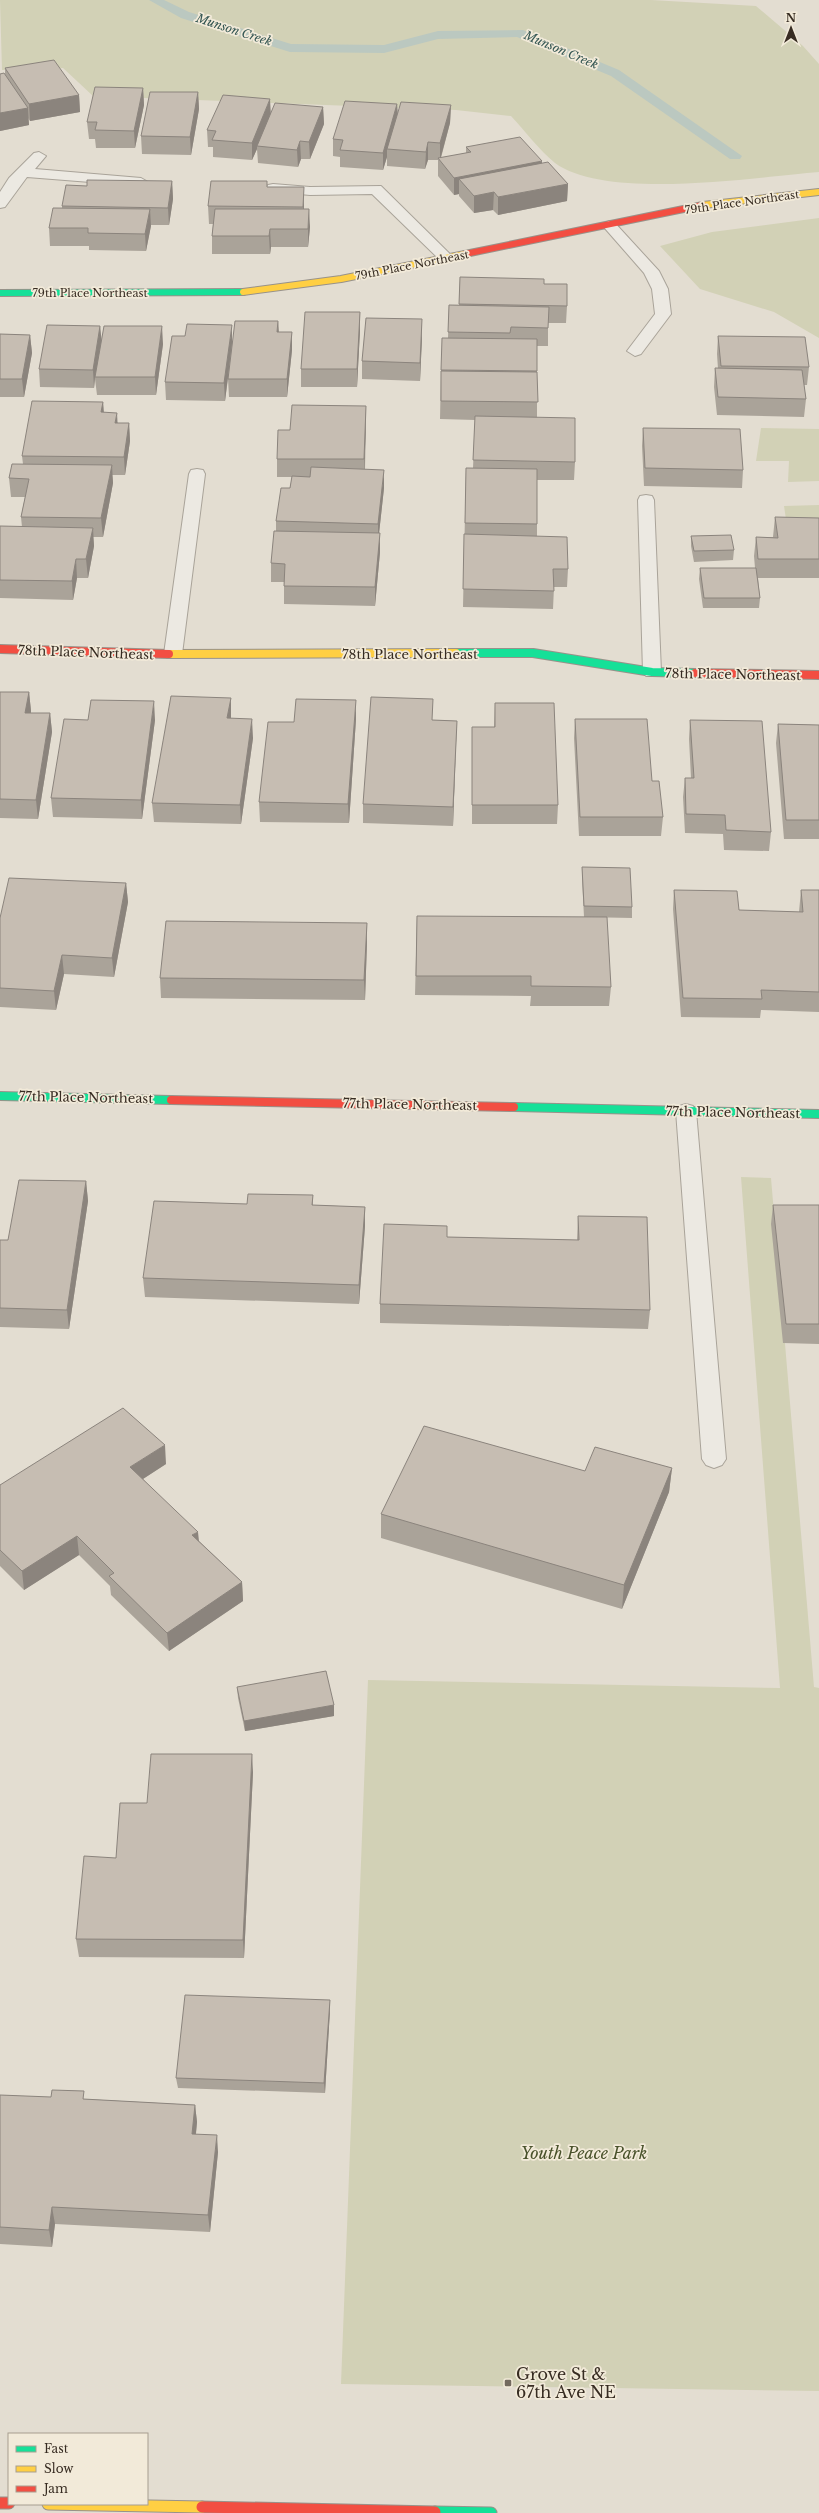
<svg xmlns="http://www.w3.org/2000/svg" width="819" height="2513" viewBox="0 0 819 2513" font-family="'Libre Baskerville',serif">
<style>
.green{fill:#d2d1b6}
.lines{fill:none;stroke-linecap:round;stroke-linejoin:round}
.stream{fill:#bbc8c0;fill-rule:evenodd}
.lane-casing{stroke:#a9a399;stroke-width:2}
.fast-far2-casing{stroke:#98928a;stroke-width:8}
.fast-far1-casing{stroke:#98928a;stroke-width:10}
.fast-casing{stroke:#98928a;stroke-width:13}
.slow-far2-casing{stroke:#98928a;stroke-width:8}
.slow-far1-casing{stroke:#98928a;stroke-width:10}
.slow-casing{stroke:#98928a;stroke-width:13}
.jam-far2-casing{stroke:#98928a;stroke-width:8}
.jam-far1-casing{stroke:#98928a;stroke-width:10}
.jam-casing{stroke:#98928a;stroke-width:13}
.lane{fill:#ece9e2;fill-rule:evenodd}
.fast-far2{stroke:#16e098;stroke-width:6}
.fast-far1{stroke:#16e098;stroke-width:8}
.fast{stroke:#16e098;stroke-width:11}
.slow-far2{stroke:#ffcf43;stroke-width:6}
.slow-far1{stroke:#ffcf43;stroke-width:8}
.slow{stroke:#ffcf43;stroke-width:11}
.jam-far2{stroke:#f24e42;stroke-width:6}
.jam-far1{stroke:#f24e42;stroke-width:8}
.jam{stroke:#f24e42;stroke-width:11}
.wall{fill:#aaa399}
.shaded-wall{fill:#8b847d}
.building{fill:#c6bdb2;stroke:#8b847d}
.poi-dot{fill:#736a5f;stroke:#f2ead9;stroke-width:1.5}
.labels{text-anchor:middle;stroke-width:3.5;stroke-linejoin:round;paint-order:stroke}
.far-street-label{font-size:11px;fill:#372c22;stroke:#f2ead9}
.far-water-label{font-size:12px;font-style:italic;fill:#335552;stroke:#f2ead9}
.street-label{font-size:13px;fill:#372c22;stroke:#f2ead9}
.near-park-label{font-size:16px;font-style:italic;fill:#49522b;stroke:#f2ead9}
.near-poi-label{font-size:16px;fill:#372c22;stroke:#f2ead9;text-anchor:start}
</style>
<rect width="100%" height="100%" fill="#e3ddd1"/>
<path class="green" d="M0,0H651L756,6L803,46L819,64V172C756,177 607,201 555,163C539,150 525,131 511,116L456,110L93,96L63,68L2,70Z
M819,218V338L774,312L700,289L660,246L712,232Z
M761,428L819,429V481L788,482L789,461H756Z
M819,505V525L787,526L784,506Z
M741,1177L771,1178L814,1687L819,1688V2391L341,2384L368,1680L780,1688Z"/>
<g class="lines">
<path class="stream" d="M149,0H164L189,12L291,44L384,45L438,31L523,30L619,70L742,156L740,159H730L611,76L517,37L438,39L384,53L290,52L181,18Z"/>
<defs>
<path id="lane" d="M39,152L46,156L35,169L141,178L148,182L141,186L27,177L5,207L0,208V192L9,178L34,153Z
M273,184L310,187L381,186L454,258L451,261H441L372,194L310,195L268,191L266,188L268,185Z
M609,221L614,222L659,271L668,289L671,314L641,354L635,356L627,351L655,314L652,289L644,273L602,225Z
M197,469L203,470L205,474L182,654L179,658H167L164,654L189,474L191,470Z
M646,495L652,496L654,500L661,672L658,676H646L643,672L638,500L640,496Z
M686,1104L693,1106L696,1111L726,1459L722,1465L714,1468L706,1465L702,1459L676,1111L679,1106Z"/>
<path id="fast-far2" d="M0,293L243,292"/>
<path id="fast-far1" d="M456,653H533L652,672L695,673
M0,1096L171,1100
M514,1107L819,1114"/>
<path id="fast" d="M435,2512L491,2513"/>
<path id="slow-far2" d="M703,205L819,192
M243,292L341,279L465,254"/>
<path id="slow-far1" d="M169,654L456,653"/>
<path id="slow" d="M48,2504L202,2507"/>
<path id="jam-far2" d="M465,254L703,205"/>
<path id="jam-far1" d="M0,649L169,654
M695,673L819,675
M171,1100L514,1107"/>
<path id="jam" d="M0,2503H9
M202,2507L435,2512"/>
</defs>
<use href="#lane" class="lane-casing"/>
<use href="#fast-far2" class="fast-far2-casing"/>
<use href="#fast-far1" class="fast-far1-casing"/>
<use href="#fast" class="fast-casing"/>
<use href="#slow-far2" class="slow-far2-casing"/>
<use href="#slow-far1" class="slow-far1-casing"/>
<use href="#slow" class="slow-casing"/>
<use href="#jam-far2" class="jam-far2-casing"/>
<use href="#jam-far1" class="jam-far1-casing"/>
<use href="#jam" class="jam-casing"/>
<use href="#lane" class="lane"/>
<use href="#fast-far2" class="fast-far2"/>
<use href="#fast-far1" class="fast-far1"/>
<use href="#fast" class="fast"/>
<use href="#slow-far2" class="slow-far2"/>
<use href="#slow-far1" class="slow-far1"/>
<use href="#slow" class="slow"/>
<use href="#jam-far2" class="jam-far2"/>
<use href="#jam-far1" class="jam-far1"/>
<use href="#jam" class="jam"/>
</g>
<path class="wall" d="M5,68L79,95L80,112L30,121L28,118L29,125L0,131V74L5,76Z
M143,88L144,105L135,148H96L95,139H89L87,122Z
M198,92L199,109L191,155L142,154L141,136Z
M397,104L398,114L451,105L450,123L441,158L466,153V147L542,163L568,184L567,201L498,215L493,210L474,213L459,196V194L454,195L438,176V160H428L425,169L387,166V157L383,170L340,167V157L333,156V139Z
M323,107L324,124L310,159H301L298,167L258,163L257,149L252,160L213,157V147H208L207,130L271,113Z
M172,181L173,199L169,225H151L146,251L89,250V246H50L49,228L62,208V206L87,186Z
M267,181V187L304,204V209L310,227L308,247H271L270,254H212V236L213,224H209L208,206Z
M460,277L544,284L567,306L566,323H548V346H537V417L575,462L574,480H537V536L568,569L567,587H554L553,609L463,607L466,468H473L475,420L440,419L441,370L448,338L449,305H459Z
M360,312V330L357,387H301V369Z
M278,321L279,332H292V350L287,397H229L228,379L225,401L166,400L165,382L232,342Z
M100,326L101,341L163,344L156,395H97L95,379L94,388L40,387L39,369Z
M0,334L30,335L32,353L24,397H0Z
M718,336L809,367L807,385H804L806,399L804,417L717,415L714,387L715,368L718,369L717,354Z
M422,337L420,381L362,379V361Z
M103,402L104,412L118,423H129L130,441L125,475H112L113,483L103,537H93L94,546L88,578H77L73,600L0,598V526L22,527L21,517L25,497H11L9,478L23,464L22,456Z
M366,406V424L365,469L384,488L379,533L380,552L375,606L284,604V582H271V563L276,531V521L290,488L292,477H277V459L290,430Z
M643,428L743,470L742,488L644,486L642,446Z
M775,517L819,518V578H758L760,598L759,608H703L699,579L700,568H755L754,556L756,537H773Z
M691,536L734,550L733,560L694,562L691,546Z
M0,692H29L31,711V713H50L52,732L38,819L0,818Z
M231,698V718L253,738L241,824L154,822L152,803Z
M495,703L558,805L557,824H472V727H494Z
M356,719L349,823L260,822L259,802L294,722Z
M575,719L652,781L663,817L661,836H579L574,738Z
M88,720H155L142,819L53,817L51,798Z
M433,720L457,721L453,826L363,823V804Z
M690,720L771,832L769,851L724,850L723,834L685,833L683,797L685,778H691L689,739Z
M778,724L819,725V839H784L776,743Z
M582,867L632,907V918L584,917L582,878Z
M126,883L128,902L114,977L64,974L56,1010L0,1007V918Z
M674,890L739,910L799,912L801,890H819V1012L761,1010L760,1018L681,1017L673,909Z
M417,916L611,987L609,1006H530L531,996L415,995Z
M367,923V942L365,1000L161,998L160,978Z
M86,1181L88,1201L69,1329L0,1327V1240H8Z
M313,1195V1205L365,1207V1226L359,1304L145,1297L143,1278L247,1204Z
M773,1205H819V1344L783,1343L771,1224Z
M578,1216L650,1310L648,1329L380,1323V1304L447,1237L577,1240Z
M166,1464L143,1479L199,1541L242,1582L243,1601L169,1651L111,1595L110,1586L79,1555L24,1590L0,1566V1485Z
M672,1468L669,1492L622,1609L381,1538V1514Z
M237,1687L334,1705V1716L245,1731L238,1698Z
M253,1772L244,1958L79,1957L76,1939L116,1858L147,1803Z
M330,2000V2010L325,2093L178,2088L176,2078Z
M0,2095L85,2099L195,2105L197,2122L196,2134L218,2152L210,2232L55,2224L52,2247L0,2244Z"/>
<path class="shaded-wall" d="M143,88L144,105L135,148L134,131Z
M198,92L199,109L191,155L190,137Z
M79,95L80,112L30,121L29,104Z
M270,99L271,116L257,146V149L252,160V143Z
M397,104L398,122L387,149V157L383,170V153Z
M451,105L450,123L440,160V143Z
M323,107L324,124L310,159L309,142Z
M28,108L29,125L0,131V113Z
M300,141L301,159L298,167L297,150Z
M428,142V160L425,169L426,152Z
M542,161V179H459V194L454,195V178Z
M172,181L173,199L169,225L168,208Z
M568,184L567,201L498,215V197Z
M304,187V204L303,224V207Z
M494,192L493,210L474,213V196Z
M150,209L151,226L146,251L145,234Z
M309,209L310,227L308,247V229Z
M270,229L271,247L270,254L269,236Z
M360,312V330L357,387V369Z
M422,319V337L420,381V363Z
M278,321L279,339L277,332Z
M232,325V343L225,401L224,383Z
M100,326L102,344L95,377L94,388L93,370Z
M162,326L163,344L156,395L155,377Z
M292,332V350L287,397V379Z
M30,335L32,353L24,397L22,379Z
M103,402L104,420L101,412Z
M366,406V424L364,477V459Z
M117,413L118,431L115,423Z
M129,423L130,441L125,475L124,457Z
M112,465L113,483L103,537L101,518Z
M384,470V488L378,543V524Z
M93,528L94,546L88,578L86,559Z
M380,533V552L375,606V587Z
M76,559L77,578L73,600L72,581Z
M29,692L31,711L28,732L25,713Z
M231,698V717L228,737L227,718Z
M356,700V719L349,823L348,804Z
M154,701L155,720L142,819L141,800Z
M50,713L52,732L38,819L36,800Z
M252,719L253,738L241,824L240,805Z
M457,721L456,740L453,826V807Z
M126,883L128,902L114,977L112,958Z
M367,923V942L365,1000L364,980Z
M62,955L64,974L56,1010L54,991Z
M86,1181L88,1201L69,1329L67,1310Z
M365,1207V1226L359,1304V1285Z
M165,1445L166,1464L132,1486L130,1467Z
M672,1468L669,1492L622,1609L624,1585Z
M198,1532L200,1551L192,1535Z
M77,1536L79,1555L24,1590L22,1571Z
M242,1582L243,1601L169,1651L167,1633Z
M334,1705V1716L245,1731L244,1721Z
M252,1754L253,1772L244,1958L243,1940Z
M330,2000V2010L325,2093L324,2083Z
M195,2105L197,2122L194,2151L192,2134Z
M217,2135L218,2152L210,2232L208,2215Z
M52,2207L55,2224L52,2247L49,2230Z"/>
<path class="building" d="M54,60L79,95L29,104L5,68Z
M4,73L28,108L0,113V74Z
M95,87L143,88L134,131L95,130L97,122H87Z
M150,92H198L190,137L141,136Z
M223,95L270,99L252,143L212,140L216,131L207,130Z
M345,101L397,104L383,153L340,150L343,140L333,139Z
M401,102L451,105L440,143L428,142L426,152L387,149Z
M275,103L323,107L309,142L300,141L297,150L257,146Z
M520,137L542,161L454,178L438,158L471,152L466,147Z
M548,162L568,184L498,197L494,192L474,196L459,179Z
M87,180L172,181L168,208L62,206L66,185L87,186Z
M211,181H267V187H304L303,207L208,206Z
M53,208L150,209L145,234L88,233V228H49Z
M215,209H309L308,229H270L269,236H212Z
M460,277L544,279V284H567V306L459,304Z
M449,305L549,307L548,328L511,327L510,333L448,332Z
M305,312H360L357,369H301Z
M366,318L422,319L420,363L362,361Z
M235,321H278L277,332H292L287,379H228Z
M187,324L232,325L224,383L165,382L172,336H185Z
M47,325L100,326L93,370L39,369Z
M104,326H162L155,377H95Z
M0,334L30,335L22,379H0Z
M718,336L805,337L809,367L721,366Z
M442,338L537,339V371L441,370Z
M715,368L802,370L806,399L718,397Z
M441,371L537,372L538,402L441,401Z
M32,401L103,402L101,412L117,413L115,423H129L124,457L22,456Z
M292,405L366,406L364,459H277L278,430H290Z
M475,416L575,418V462L473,460Z
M643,428L740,429L743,470L645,468Z
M12,464L112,465L101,518L21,517L29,479L9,478Z
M311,467L384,470L378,524L276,521L281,488H290L292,476L310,477Z
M466,468L537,469V524L465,523Z
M775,517L819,518V559H758L756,537L778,538Z
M0,526L93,528L86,559H76L72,581L0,580Z
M274,531L380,533L375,587L284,586L285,564L271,563Z
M464,534L567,537L568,569H553L554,591L463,589Z
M731,535L734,550L694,551L691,536Z
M700,568H756L760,598H704Z
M0,692H29L25,713H50L36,800L0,799Z
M171,696L231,698L227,718L252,719L240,805L152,803Z
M371,697L433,699L432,720L457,721L453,807L363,804Z
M296,699L356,700L348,804L259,802L268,722H294Z
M91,700L154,701L141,800L51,798L64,719L88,720Z
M495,703H554L558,805H472V727H495Z
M575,719H647L652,781H659L663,817H580Z
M690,720L762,721L771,832L726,830L725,815L686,814L685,778H694Z
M778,724L819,725V820H786Z
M582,867L630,868L632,907L584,906Z
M9,878L126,883L112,958L62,955L54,991L0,988V918Z
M674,890L737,891L739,910L803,912L801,890H819V992L761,990L762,999L683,998Z
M417,916L607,917L611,987L531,986V976H416Z
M166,921L367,923L364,980L160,978Z
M19,1180L86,1181L67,1310L0,1308V1240H8Z
M248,1194L313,1195L312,1205L365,1207L359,1285L143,1278L154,1201L247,1204Z
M773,1205H819V1324H786Z
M578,1216L647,1217L650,1310L380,1304L384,1224L447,1226V1237L579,1240Z
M123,1408L165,1445L130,1467L198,1532L192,1535L242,1582L167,1633L109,1576L114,1573L77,1536L22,1571L0,1550V1485Z
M424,1426L585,1471L595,1447L672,1468L624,1585L381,1514Z
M326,1671L334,1705L244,1721L237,1687Z
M151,1754H252L243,1940L76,1939L84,1856L116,1858L120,1803H147Z
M185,1995L330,2000L324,2083L176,2078Z
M52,2090L84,2091L83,2099L195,2105L192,2134L217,2135L208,2215L52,2207L49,2230L0,2227V2095L51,2097Z"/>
<rect class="poi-dot" x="504" y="2379" width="8" height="8" rx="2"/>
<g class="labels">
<g class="far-street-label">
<text transform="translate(742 202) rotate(-8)" y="4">79th Place Northeast</text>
<text transform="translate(412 265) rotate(-11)" y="4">79th Place Northeast</text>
<text x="90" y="297">79th Place Northeast</text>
</g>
<g class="far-water-label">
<text transform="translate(234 30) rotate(18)" y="4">Munson Creek</text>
<text transform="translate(561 50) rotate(23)" y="4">Munson Creek</text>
</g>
<g class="street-label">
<text transform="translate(86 652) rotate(2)" y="5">78th Place Northeast</text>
<text x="410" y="659">78th Place Northeast</text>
<text transform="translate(733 674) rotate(1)" y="5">78th Place Northeast</text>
<text transform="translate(86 1097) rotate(1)" y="5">77th Place Northeast</text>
<text transform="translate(410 1104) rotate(1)" y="5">77th Place Northeast</text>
<text transform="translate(733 1112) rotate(1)" y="5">77th Place Northeast</text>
</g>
<g class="near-park-label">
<text x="584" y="2159">Youth Peace Park</text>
</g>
<g class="near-poi-label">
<text x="516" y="2380">Grove St &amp;<tspan x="516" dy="18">67th Ave NE</tspan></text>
</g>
</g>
<rect x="8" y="2433" width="140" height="72" fill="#f2ead9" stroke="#a79e90"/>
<rect x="16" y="2446" width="20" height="6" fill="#16e098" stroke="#a79e90"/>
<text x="44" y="2453" font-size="12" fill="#372c22">Fast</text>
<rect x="16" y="2466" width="20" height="6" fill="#ffcf43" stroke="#a79e90"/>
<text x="44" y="2473" font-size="12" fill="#372c22">Slow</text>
<rect x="16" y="2486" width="20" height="6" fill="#f24e42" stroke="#a79e90"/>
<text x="44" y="2493" font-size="12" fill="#372c22">Jam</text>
<g transform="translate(791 28)" stroke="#f2ead9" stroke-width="3" paint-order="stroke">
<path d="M0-3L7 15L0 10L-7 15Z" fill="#372c22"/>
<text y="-6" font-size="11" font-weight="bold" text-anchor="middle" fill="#372c22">N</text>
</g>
</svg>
